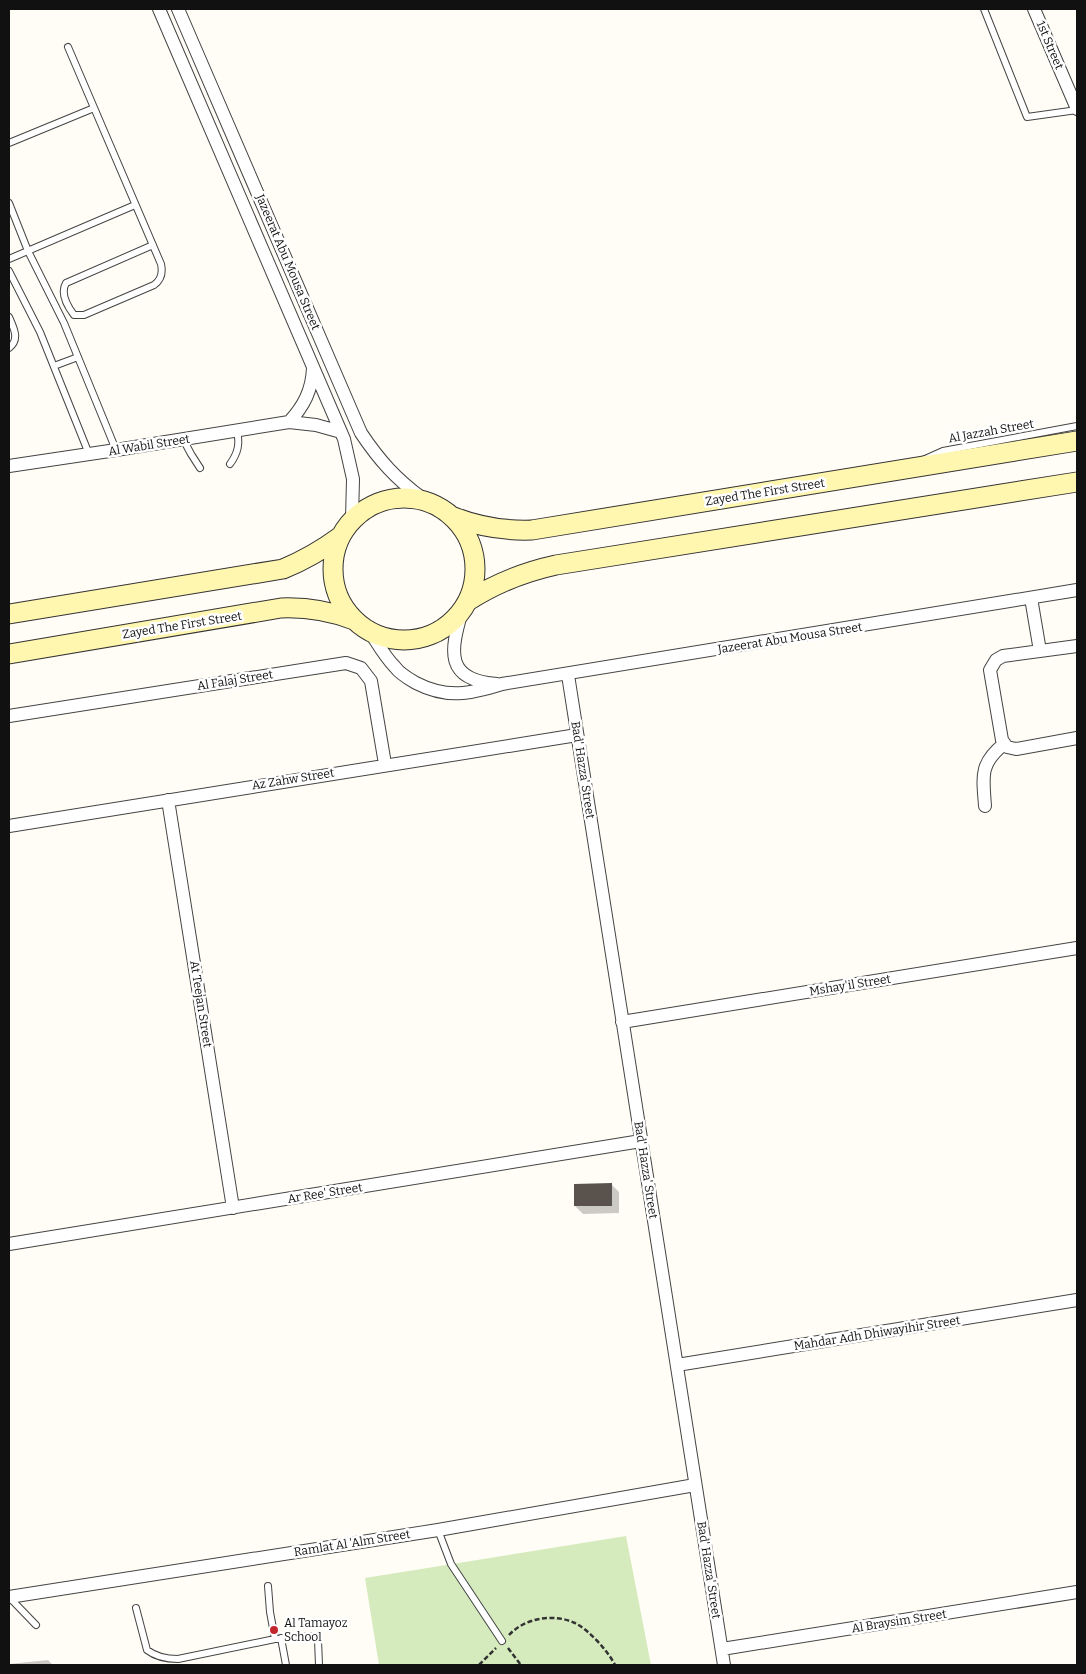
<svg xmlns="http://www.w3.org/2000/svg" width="1086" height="1674" viewBox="0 0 1086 1674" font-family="Bitter,serif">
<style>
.green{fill:#d5ebbd}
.shadow{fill:#0003}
.building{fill:#5a524d}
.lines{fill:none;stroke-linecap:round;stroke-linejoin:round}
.service-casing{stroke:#444;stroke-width:8}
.minor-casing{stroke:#444;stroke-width:14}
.secondary-casing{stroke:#333;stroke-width:21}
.path{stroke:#333;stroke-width:2.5;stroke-dasharray:5 2.5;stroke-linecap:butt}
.service{stroke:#fff;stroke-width:6}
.minor{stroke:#fff;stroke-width:12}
.secondary{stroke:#fff6b0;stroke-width:19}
.poi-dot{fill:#c4262e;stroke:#fff;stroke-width:2}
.labels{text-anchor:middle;stroke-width:5;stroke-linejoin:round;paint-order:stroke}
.street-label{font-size:12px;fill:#111;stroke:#fff}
.poi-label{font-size:12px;fill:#111;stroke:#fff;text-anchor:start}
</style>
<rect width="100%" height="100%" fill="#fffdf5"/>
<path class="green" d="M626,1536L651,1665H379L365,1578Z"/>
<path class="shadow" d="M611,1184L619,1192V1213L583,1214L575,1206Z
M48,1660L53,1665H9V1664Z"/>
<path class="building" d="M612,1183V1206H574V1184Z"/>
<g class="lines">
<defs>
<path id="service" d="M984,9L1027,117L1077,110
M68,47L161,264C163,273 161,280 154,285L84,315H74C68,307 60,293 66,283L153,245
M9,143L94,108
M9,203L28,251L64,323L116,450
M9,259L135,205
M9,271L40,332L89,454
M9,317C14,328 20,340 9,348
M54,366L78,357
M183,439L191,454L200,468
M923,460L943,451L1077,426
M230,464C238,453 240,444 237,431
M438,1530L451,1564L502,1641
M268,1586L270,1612L275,1639
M9,1597L36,1625
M136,1608L147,1650C156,1657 167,1659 178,1659L275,1639L309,1636L315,1637L318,1640L319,1665
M281,1638L286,1665"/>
<path id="minor" d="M159,9L344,439L353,479L352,519
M178,9L361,433C379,460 396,479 422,498
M1034,9L1077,109
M289,422C304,406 312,390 313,368
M9,466L116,450L289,422L316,425L341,432
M1031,598L1040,651
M462,611C450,652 445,680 497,684
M370,632C378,644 385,657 395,667C400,674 409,679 416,683C447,699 470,694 502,684L1077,590
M1077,646L1003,656L996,660L990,670L1002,740L1007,747L1016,749L1077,738
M568,675L724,1665
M9,716L346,663L361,668L371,681L385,764
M168,800L233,1208
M985,806C983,777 979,764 1004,744
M9,826L577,735
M622,1022L1077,948
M9,1244L641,1141
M677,1365L1077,1300
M9,1597L438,1530L695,1485
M722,1649L1077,1592"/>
<path id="secondary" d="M333 569a71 71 0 1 1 142 0a71 71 0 1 1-142 0Z
M454,517C480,527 504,531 532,530L1077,441
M468,601C496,583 524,572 556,565L1077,482
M9,614L283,569C305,560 322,550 341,536
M9,654L281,608C307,607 330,611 354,620"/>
</defs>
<use href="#service" class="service-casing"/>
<use href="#minor" class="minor-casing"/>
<use href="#secondary" class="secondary-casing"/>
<path class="path" d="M509,1635C525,1618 553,1613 575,1623C589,1630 608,1651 615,1665
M508,1648L521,1665
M479,1665L496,1648"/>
<use href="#service" class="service"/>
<use href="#minor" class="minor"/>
<use href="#secondary" class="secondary"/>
</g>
<circle class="poi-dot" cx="274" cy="1630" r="5"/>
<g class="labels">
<g class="street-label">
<text transform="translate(1050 45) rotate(67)" y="4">1st Street</text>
<text transform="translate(288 262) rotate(67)" y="4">Jazeerat Abu Mousa Street</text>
<text transform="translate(991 431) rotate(-10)" y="4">Al Jazzah Street</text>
<text transform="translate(149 445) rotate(-9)" y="4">Al Wabil Street</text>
<text transform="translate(765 492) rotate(-9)" y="4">Zayed The First Street</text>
<text transform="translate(182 625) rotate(-9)" y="4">Zayed The First Street</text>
<text transform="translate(790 638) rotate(-9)" y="4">Jazeerat Abu Mousa Street</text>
<text transform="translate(235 680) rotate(-9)" y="4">Al Falaj Street</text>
<text transform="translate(583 770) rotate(81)" y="4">Bad' Hazza' Street</text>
<text transform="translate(293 779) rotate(-9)" y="4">Az Zahw Street</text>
<text transform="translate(850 985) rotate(-9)" y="4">Mshay'il Street</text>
<text transform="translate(201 1004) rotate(81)" y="4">At Teejan Street</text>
<text transform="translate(646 1170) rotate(81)" y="4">Bad' Hazza' Street</text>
<text transform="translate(325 1193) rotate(-9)" y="4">Ar Ree' Street</text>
<text transform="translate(877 1333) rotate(-9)" y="4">Mahdar Adh Dhiwayihir Street</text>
<text transform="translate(352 1543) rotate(-9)" y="4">Ramlat Al 'Alm Street</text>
<text transform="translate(709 1570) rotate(81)" y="4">Bad' Hazza' Street</text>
<text transform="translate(899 1621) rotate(-9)" y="4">Al Braysim Street</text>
</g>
<g class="poi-label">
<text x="284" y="1627">Al Tamayoz<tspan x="284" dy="14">School</tspan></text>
</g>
</g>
<rect width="1086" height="1674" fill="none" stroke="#111111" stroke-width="20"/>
</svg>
